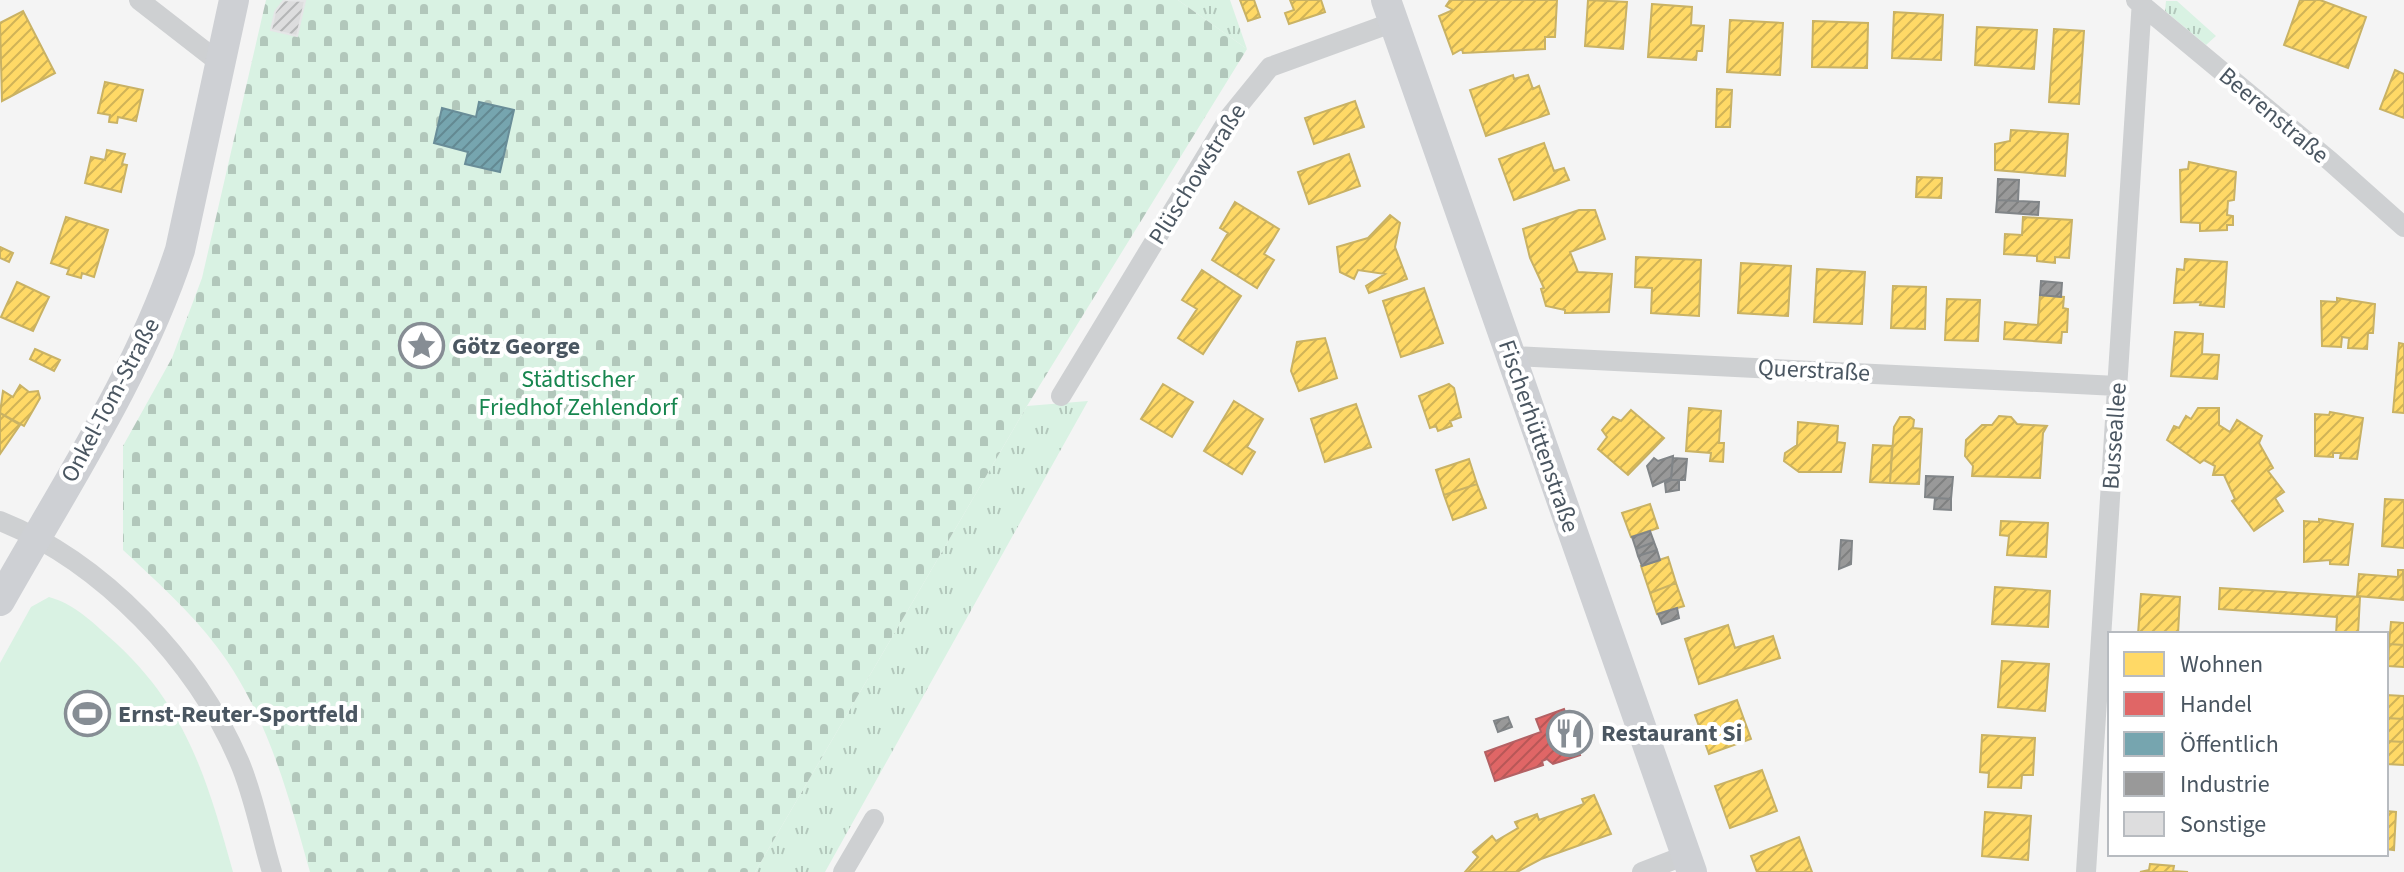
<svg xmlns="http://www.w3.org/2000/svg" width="2404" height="872" viewBox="0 0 2404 872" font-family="'Source Sans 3',sans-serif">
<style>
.grass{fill:url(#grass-tufts)}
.cemetery{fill:url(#cemetery-stones)}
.pitch{fill:#d9f2e3}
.homes{fill:url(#homes-hatch);stroke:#c9b264;stroke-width:2}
.shops{fill:url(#shops-hatch);stroke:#b36164;stroke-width:2}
.public{fill:url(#public-hatch);stroke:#698d98;stroke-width:2}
.industry{fill:url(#industry-hatch);stroke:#818588;stroke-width:2}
.building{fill:url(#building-hatch);stroke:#e5e6e7;stroke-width:2}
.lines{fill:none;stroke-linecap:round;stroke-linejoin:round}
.street{stroke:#ced0d2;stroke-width:20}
.secondary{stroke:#ced0d4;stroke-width:30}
.labels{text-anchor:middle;stroke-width:8;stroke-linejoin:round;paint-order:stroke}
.street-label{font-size:24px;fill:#4a5661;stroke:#fff}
.poi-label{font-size:24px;font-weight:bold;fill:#4a5661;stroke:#fff;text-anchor:start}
.park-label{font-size:24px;fill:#17864f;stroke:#fff}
</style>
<defs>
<pattern id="grass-tufts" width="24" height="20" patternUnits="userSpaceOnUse" patternTransform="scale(2)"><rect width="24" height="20" fill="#d9f2e3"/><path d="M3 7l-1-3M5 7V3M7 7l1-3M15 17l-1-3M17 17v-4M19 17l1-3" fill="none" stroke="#b2c7bb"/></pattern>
<pattern id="cemetery-stones" width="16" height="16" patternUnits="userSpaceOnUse" patternTransform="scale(2)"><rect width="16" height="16" fill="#d9f2e3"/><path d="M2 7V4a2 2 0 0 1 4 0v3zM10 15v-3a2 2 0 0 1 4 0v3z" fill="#b2c7bb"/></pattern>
<pattern id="homes-hatch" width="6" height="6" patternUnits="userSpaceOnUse" patternTransform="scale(2)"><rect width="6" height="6" fill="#ffd966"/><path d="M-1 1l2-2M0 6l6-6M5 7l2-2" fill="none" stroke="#d0b357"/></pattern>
<pattern id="shops-hatch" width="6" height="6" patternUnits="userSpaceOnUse" patternTransform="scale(2)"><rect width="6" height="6" fill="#e06666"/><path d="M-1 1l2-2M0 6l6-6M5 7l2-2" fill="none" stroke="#b85757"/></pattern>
<pattern id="public-hatch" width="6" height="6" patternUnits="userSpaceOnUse" patternTransform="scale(2)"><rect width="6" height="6" fill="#76a5af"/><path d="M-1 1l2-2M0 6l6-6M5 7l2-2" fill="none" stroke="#638992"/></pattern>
<pattern id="industry-hatch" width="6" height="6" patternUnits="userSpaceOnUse" patternTransform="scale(2)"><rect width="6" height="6" fill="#999"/><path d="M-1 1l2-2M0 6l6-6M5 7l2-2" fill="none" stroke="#7f8080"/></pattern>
<pattern id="building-hatch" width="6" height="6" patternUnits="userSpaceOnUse" patternTransform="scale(2)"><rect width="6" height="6" fill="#ddddde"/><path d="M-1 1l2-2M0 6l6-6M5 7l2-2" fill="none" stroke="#b5b6b7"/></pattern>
</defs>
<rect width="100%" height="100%" fill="#f4f4f4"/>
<path class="grass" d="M1178,0H1230L1247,49Z
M2166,1H2177L2216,36L2206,45L2165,11Z
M1088,401L825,872H755L1027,406Z"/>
<path class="cemetery" d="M266,0H1178L1247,49L1027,406L755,872H310C288,794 267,713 217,647C190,611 156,581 123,550V446L172,358L202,278Z"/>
<path class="pitch" d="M49,597C74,604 90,620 109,637C186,704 207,779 233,872H0V663L31,607Z"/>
<path class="homes" d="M1240,0H1254L1260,17L1248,21Z
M1290,0H1321L1325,12L1289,24L1285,13L1294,10Z
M1450,0H1557L1555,37H1545V49L1463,53L1462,49L1453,54L1439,16L1453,10L1446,6Z
M1588,0L1627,2L1623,49L1585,46Z
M2300,0H2320L2366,17L2348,68L2284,45Z
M1652,4L1692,7L1691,25L1704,26L1702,51H1697L1696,60L1648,57Z
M23,11L55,73L2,101L0,23Z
M1894,12L1943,15L1941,60L1892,58Z
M1730,20L1783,23L1780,75L1727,72Z
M1813,21L1868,23L1867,68L1812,67Z
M1977,27L2037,30L2034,69L1975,65Z
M2054,29L2084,31L2079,104L2049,102Z
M2395,70L2404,74V118L2380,109Z
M1513,75L1514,79L1528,75L1533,89L1539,86L1549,114L1486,136L1470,90Z
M105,82L143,90L136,121L118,117L117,123L109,122L110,115L98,113Z
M1717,89L1732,90L1730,127H1716Z
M1355,101L1364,127L1314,144L1305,118Z
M2011,130L2068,134L2065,176L1995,170V144L2010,141Z
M1544,143L1554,171L1564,168L1569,180L1514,200L1499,159Z
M107,150L125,154L122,164L127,165L121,192L85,183L91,157L105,160Z
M1349,154L1360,186L1309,204L1298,172Z
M2189,162L2236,172L2234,200L2228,201L2227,215L2233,216V225H2227V230L2200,231V223L2181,222L2180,170L2188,169Z
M1917,177L1942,178L1941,198L1916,197Z
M1235,202L1279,229L1264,254L1274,260L1257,288L1212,260L1228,233L1220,228Z
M1579,210H1595L1605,239L1570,252L1578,272L1612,274L1609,312L1565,313V310L1546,306L1541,289L1544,288L1530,258L1523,229Z
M1390,215L1400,223L1395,247L1407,279L1369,293L1366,286L1385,274L1358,270L1354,279L1340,272L1337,247L1368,238Z
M66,217L108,230L94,277L82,273L81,278L67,274L69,269L51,263Z
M2023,217L2072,220L2069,258L2055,257V263L2037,261V256L2004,254L2005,234L2022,235Z
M0,247L13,253L9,262L0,258Z
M1636,257L1701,260L1699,316L1651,313L1652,288L1635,287Z
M2185,259L2227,262L2224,307L2200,305L2201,302L2174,303L2177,269L2184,270Z
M1741,263L1791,266L1788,316L1738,313Z
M1817,269L1865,272L1862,324L1814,322Z
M1202,270L1241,296L1203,354L1178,338L1197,309L1182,300Z
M17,282L49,297L33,331L1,317Z
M1893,286L1926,287L1925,329L1891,328Z
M1424,288L1443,343L1401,357L1383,301Z
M2040,295L2064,297L2063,308L2068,309L2067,332H2062L2061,343L2004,339L2005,322L2038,325Z
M2337,298L2375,304L2373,333H2368L2367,349L2348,348L2349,338L2342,337L2341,347L2322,346L2321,301L2337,302Z
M1947,299L1980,300L1978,341L1945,340Z
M2175,332L2203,334L2202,354L2219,355L2217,379L2171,376Z
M1325,338L1337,378L1299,391L1291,371L1297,342Z
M2399,343L2404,344V413L2393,412Z
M35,349L60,360L54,371L30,359Z
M1163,384L1193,402L1172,437L1141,419Z
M1449,384L1454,388L1461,417L1450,421L1452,426L1438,431L1436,426L1430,428L1419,396Z
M20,385L29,392L38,391L40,398L24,426L0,413L3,391L13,397Z
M1234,401L1263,419L1247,447L1255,452L1242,474L1204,451Z
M1356,404L1371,447L1325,462L1311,419Z
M1689,408L1721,411L1719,443H1724L1723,462L1710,461L1711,453L1686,451Z
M2198,408H2219V425L2230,432L2237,420L2262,436L2259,443L2273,468L2268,471L2284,492L2275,498L2283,511L2254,531L2232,501L2235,499L2224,475H2213L2215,466L2204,460L2200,463L2167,440L2174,426L2179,428L2186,416L2191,419Z
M1631,410L1664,438L1628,475L1598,449L1607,437L1602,430L1613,417L1621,421Z
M2330,412L2363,418L2357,459L2340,458L2341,453H2333V457L2315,456V414L2329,415Z
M0,413L20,425L0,454Z
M1999,416L2011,417L2017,424L2047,426L2043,433L2040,478L1972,476L1973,466L1965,456L1966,440L1982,425H1992Z
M1900,417H1910L1914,420L1913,428L1922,429L1919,484L1890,483L1894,427Z
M1798,422L1838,426L1837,442L1845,443L1841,472H1799L1784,461L1785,453L1797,445Z
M1873,445L1892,446L1890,483L1870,482Z
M1469,459L1477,484L1444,495L1436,470Z
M1477,484L1486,508L1453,520L1444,495Z
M2385,499L2404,500V548L2382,546Z
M1650,504L1658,528L1631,537L1622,513Z
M2319,519L2353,524L2348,565L2330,564V560L2304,562V521L2319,522Z
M2001,521L2048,523L2046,557L2007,555L2009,536L2000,535Z
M1668,557L1676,583L1650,593L1641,566Z
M2398,570H2403L2404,600L2357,596L2359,574L2398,577Z
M1676,583L1684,606L1657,614L1650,593Z
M1995,587L2050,591L2048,627L1992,624Z
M2220,588L2360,597L2358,634H2336L2337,617L2219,609Z
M2141,594L2180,597L2178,634H2138Z
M2391,622L2404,623V645L2389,644Z
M1728,625L1735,648L1773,636L1780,658L1699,684L1685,639Z
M2389,644L2404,645V667L2388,666Z
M2002,661L2049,664L2045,711L1998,707Z
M2386,695L2404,696V719L2386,718Z
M1737,700L1751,739L1709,754L1695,715Z
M2386,718L2404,719V742L2386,741Z
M1982,735L2035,738L2033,775H2022L2021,788L1988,787L1989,773L1980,772Z
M2386,741L2404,742V765L2386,764Z
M1762,770L1777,811L1730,828L1715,786Z
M1594,795L1611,834L1541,859L1517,872H1465L1478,857L1473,852L1492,836L1496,841L1518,828L1515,822L1537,814L1539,820L1584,804L1582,799Z
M2386,811L2396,812L2394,850L2386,849Z
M1985,812L2031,816L2028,860L1982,856Z
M1799,837L1812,872H1757L1751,856Z
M2150,864L2174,866L2173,871L2188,872H2140L2149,870Z"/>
<path class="shops" d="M1564,709L1580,755L1553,764L1547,759L1542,761L1543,765L1495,781L1485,752L1541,732L1536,719Z"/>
<path class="public" d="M479,102L514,110L500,172L465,164L468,152L434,143L442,108L476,117Z"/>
<path class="industry" d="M1998,179L2019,180L2018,201L1997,200Z
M1997,200L2039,202L2038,215L1996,212Z
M2041,281L2062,283L2061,297L2040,295Z
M1673,456L1671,478L1653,486L1647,466L1654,458L1658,461Z
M1673,458L1687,459L1685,480H1671Z
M1926,476L1953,477L1951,499L1925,497Z
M1671,480H1679V490L1666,492L1665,483Z
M1935,498L1951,499V510L1934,509Z
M1650,531L1654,542L1636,549L1632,537Z
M1841,540L1852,541L1851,564L1839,569Z
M1654,542L1657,550L1638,556L1636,549Z
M1657,550L1660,560L1642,566L1638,556Z
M1677,608L1679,618L1662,624L1658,614Z
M1508,717L1512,727L1498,732L1494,721Z"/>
<path class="building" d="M284,0L305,1L297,36L271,30L275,12Z"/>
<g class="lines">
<path class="street" d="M139,0L220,63
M2136,0L2330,161L2404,227
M1512,356L2117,386
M1061,396L1231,115L1270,67L1394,22
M0,521C103,562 196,661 239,761C254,795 261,836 272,872
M843,872L874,819
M1642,872L1686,855
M2086,872L2142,0"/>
<path class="secondary" d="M1386,0L1692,872
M0,601C64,487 139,375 180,250L234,0"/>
</g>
<defs>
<symbol id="sight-ring" viewBox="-11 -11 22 22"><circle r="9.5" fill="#fff" stroke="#868d94" stroke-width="1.5"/><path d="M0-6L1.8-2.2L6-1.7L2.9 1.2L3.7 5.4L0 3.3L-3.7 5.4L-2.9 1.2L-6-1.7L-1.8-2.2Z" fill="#868d94"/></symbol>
<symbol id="stadium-ring" viewBox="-11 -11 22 22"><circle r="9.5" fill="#fff" stroke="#868d94" stroke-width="1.5"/><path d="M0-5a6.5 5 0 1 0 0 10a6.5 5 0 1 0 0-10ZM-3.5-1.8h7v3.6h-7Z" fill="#868d94"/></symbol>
<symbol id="restaurant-ring" viewBox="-11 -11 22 22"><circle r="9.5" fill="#fff" stroke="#868d94" stroke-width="1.5"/><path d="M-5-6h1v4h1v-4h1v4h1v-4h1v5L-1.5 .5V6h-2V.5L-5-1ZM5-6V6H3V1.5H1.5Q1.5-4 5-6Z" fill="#868d94"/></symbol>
</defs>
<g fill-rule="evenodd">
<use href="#sight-ring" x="396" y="320" width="51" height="51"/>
<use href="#stadium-ring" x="62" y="688" width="51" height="51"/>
<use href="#restaurant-ring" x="1544" y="708" width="51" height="51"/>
</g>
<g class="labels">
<g class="street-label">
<text transform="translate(2274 115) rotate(40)" y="8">Beerenstraße</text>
<text transform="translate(1197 174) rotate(-58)" y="8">Plüschowstraße</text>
<text transform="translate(1814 370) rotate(3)" y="8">Querstraße</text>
<text transform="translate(110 400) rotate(-62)" y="8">Onkel-Tom-Straße</text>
<text transform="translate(1539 436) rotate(71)" y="8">Fischerhüttenstraße</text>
<text transform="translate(2114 436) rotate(-86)" y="8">Busseallee</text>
</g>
<g class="poi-label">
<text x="452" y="354">Götz George</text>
<text x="118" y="722">Ernst-Reuter-Sportfeld</text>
<text x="1601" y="741">Restaurant Si</text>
</g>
<g class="park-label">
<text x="578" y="387">Städtischer<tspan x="578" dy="28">Friedhof Zehlendorf</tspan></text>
</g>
</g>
<rect x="2108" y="632" width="280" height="224" fill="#ffffff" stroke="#b7bbc0" stroke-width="2"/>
<rect x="2124" y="652" width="40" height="24" fill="#ffd966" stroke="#b7bbc0" stroke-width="2"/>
<text x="2180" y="672" font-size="24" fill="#4a5661">Wohnen</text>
<rect x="2124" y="692" width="40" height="24" fill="#e06666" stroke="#b7bbc0" stroke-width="2"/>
<text x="2180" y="712" font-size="24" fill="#4a5661">Handel</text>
<rect x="2124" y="732" width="40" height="24" fill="#76a5af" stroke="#b7bbc0" stroke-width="2"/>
<text x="2180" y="752" font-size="24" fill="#4a5661">Öffentlich</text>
<rect x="2124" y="772" width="40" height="24" fill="#999999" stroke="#b7bbc0" stroke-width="2"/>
<text x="2180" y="792" font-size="24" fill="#4a5661">Industrie</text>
<rect x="2124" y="812" width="40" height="24" fill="#ddddde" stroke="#b7bbc0" stroke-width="2"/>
<text x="2180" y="832" font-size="24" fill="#4a5661">Sonstige</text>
</svg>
